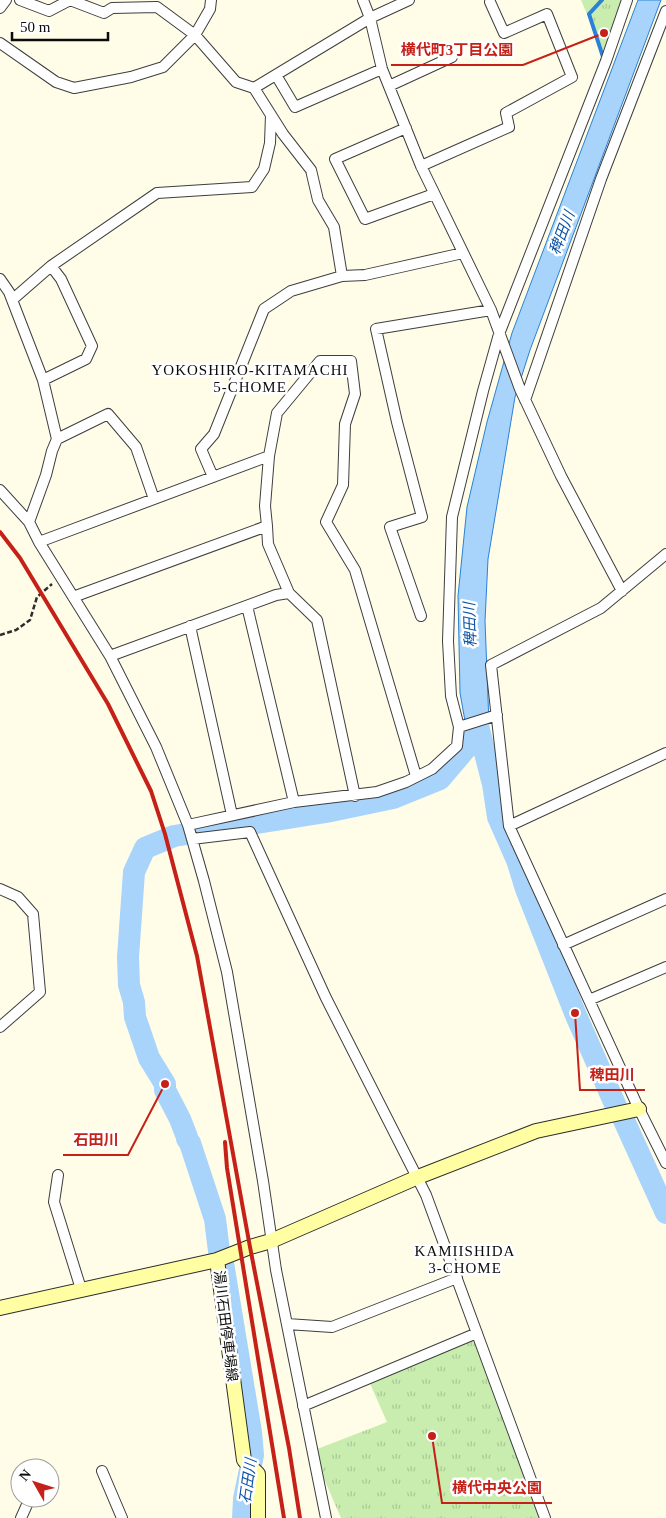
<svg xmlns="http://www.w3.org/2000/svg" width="666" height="1518" viewBox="0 0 666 1518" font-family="'Times New Roman','Noto Sans JP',serif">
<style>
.park{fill:url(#park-tufts)}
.water{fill:#a8d4fb;stroke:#2981d8}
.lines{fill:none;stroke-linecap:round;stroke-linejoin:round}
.stream{stroke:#2981d8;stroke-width:4}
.river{stroke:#a8d4fb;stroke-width:22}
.street-casing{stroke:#3e3e3e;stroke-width:12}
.secondary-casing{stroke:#2d2d2d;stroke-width:16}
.path{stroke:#2d2d2d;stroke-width:2.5;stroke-dasharray:5 2.5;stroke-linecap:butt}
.street{stroke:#fff;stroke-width:10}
.secondary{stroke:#fffea3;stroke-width:14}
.rail{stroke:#c52118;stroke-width:4}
.labels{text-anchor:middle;stroke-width:5;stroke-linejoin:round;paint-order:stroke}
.street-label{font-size:14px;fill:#0b0b0b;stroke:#fff}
.water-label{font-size:15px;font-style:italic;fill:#0b52a5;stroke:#fff}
.neighbourhood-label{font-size:15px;letter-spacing:1px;fill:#0b0b0b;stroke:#fff}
.leader{fill:none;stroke:#c52118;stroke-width:2}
.callout-dot{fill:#c52118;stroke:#fff;stroke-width:2}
.callout-label{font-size:15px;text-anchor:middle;font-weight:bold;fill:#c52118;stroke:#fff;stroke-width:5;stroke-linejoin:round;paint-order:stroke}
</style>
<defs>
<pattern id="park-tufts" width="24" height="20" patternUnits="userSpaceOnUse" patternTransform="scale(1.25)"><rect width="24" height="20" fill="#c9ecaf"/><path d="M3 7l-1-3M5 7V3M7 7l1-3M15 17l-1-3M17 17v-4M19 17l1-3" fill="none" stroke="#abc995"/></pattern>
</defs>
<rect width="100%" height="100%" fill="#fffde8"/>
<path class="park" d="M581,0H624L605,57Z
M477,1333L545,1518H341L312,1451L387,1422L368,1379Z"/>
<path class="water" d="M638,0H661L530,350L515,397L488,559L485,621L489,724L485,731L474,736L467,732L460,693L458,596L467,507L487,422L512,333Z"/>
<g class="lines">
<path class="stream" d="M602,0L589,14L604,60"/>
<path class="river" d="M475,703L477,722L493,784L498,817L517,860L526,889L575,1013L618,1111L622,1116L666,1213
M243,1518L244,1499L253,1455L251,1432L223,1263L220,1259L215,1219L190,1143L187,1139V1137L180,1119L165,1090V1084L149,1058L135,1017L134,1002L129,985L128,957L134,872L145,848L174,836L326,812L393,798L440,779L468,746L477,722"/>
<defs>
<path id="street" d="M20,0L49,11L70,0L104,13L112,8L157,7L195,35L236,82L254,88L283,134L311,170L318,200L334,227L342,276L365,275L463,253
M363,0L370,18L382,69L421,166L491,310L520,389L561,476L622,591
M0,8L6,0
M0,43L56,82L74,88L131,77L163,67L195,35L210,9L211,0
M276,75L295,107L382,69
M389,86L452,57
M254,88L370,18L409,0
M406,128L335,159L365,219L434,194
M421,166L509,127L506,113L572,77L547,14L504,33L490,2
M0,279L9,292L43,380L57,439L52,451L46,475L29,522
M12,300L51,266L157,193L252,187L264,169L270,143L271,115
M43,380L86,359L92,346L61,279L51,266
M525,400L601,179L666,11
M57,439L108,414L136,447L154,499
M213,477L201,449L214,434L264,309L291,291L342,276
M0,490L29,522L39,542L110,656L156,747L188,825L204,881L227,972L263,1181L276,1270L326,1518
M39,542L269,456
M666,554L601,608L491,665L509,826L639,1109L666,1163
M73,597L267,526
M247,606L294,802
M421,616L390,527L422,517L397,422L376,329L491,310
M190,626L232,815
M110,656L276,595L289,593
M459,727L497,715
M355,796L317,620L289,593L268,544L267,526L265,506L269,456L277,413L320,361H351L355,394L345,424L343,485L326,522L355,570L416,776
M188,825L294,802L377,792L406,782L432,769L457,746L459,727L451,696L448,641L452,517L483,391L499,334L606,61L627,0
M509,826L666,753
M192,839L250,832L326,998L426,1195L545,1518
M0,889L18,897L33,914L40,992L0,1027
M563,945L666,899
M589,1000L666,967
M58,1175L54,1202L81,1289
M287,1324L332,1327L457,1278
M303,1406L477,1333
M102,1471L122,1518
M21,1518L30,1498"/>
<path id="secondary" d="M217,1260L244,1460L258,1474V1518
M0,1308L217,1260L250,1247L271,1241L418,1177L536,1131L639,1109"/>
</defs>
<use href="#street" class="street-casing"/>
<use href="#secondary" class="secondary-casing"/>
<path class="path" d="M0,635L16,630L30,620L37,597L52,584"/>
<use href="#street" class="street"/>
<use href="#secondary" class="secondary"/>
<path class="rail" d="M0,532L20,558L108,704L151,791L165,834L197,956L250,1247L289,1448L300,1518
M225,1142L227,1168L284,1518"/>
</g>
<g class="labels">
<g class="street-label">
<text transform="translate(226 1326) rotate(83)" y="5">湯川石田停車場線</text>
</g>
<g class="water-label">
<text transform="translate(562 233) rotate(-69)" y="5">稗田川</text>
<text transform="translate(470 625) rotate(-92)" y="5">稗田川</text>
<text transform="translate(248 1481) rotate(-82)" y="5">石田川</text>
</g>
<g class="neighbourhood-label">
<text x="250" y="375">YOKOSHIRO-KITAMACHI<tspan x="250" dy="17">5-CHOME</tspan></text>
<text x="465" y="1256">KAMIISHIDA<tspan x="465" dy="17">3-CHOME</tspan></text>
</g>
</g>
<path class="leader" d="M604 33L523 65H391M575 1013L580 1090H645M165 1084L128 1155H63M432 1436L442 1503H552"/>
<g class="callout-dot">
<circle cx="604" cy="33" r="5"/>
<circle cx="575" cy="1013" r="5"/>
<circle cx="165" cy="1084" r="5"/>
<circle cx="432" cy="1436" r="5"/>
</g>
<g class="callout-label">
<text x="457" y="55">横代町3丁目公園</text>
<text x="612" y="1080">稗田川</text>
<text x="96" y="1145">石田川</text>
<text x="497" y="1493">横代中央公園</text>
</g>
<g transform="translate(35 1483) rotate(309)"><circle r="24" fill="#ffffff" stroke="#9d9d9d"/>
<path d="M0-4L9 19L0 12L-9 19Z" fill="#c52118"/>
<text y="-8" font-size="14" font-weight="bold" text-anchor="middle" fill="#0b0b0b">N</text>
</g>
<path d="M12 32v8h96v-8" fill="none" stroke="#0b0b0b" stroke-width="2.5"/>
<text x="20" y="32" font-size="15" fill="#0b0b0b" stroke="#ffffff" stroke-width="4" paint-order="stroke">50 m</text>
</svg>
